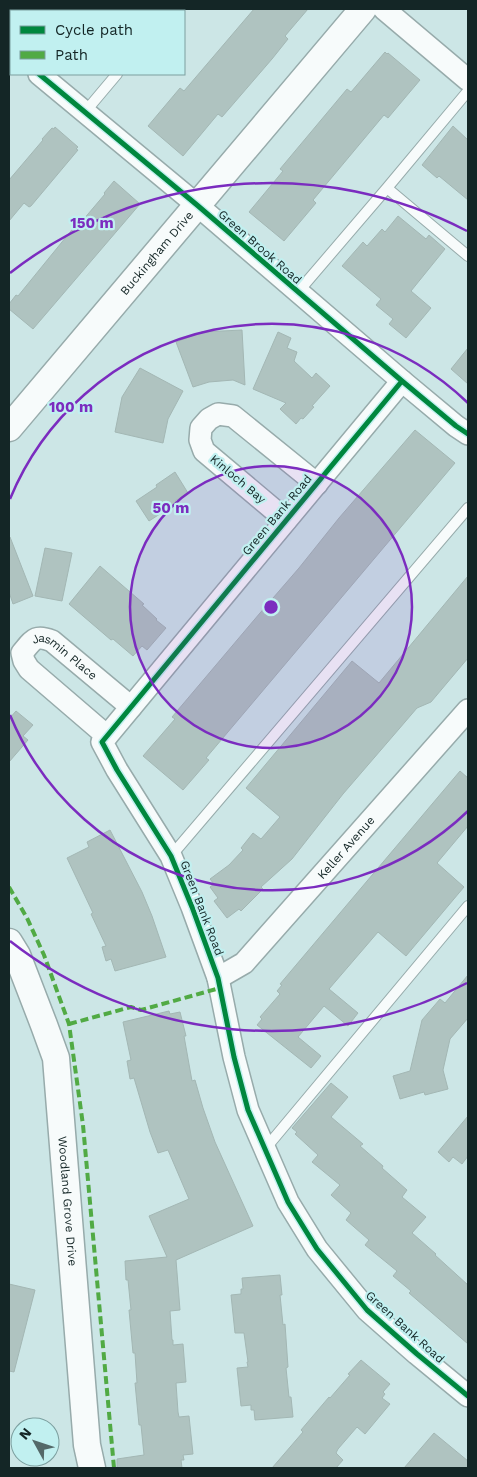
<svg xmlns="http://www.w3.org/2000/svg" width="477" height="1477" viewBox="0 0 477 1477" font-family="'Work Sans',sans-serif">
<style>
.building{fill:#afc3c0;stroke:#a3b7b4}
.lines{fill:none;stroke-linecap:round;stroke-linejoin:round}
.service-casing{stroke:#97abab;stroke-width:12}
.minor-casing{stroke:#97abab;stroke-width:24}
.tertiary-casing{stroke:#97abab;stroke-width:29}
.service{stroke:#f7fbfb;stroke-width:10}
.minor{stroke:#f7fbfb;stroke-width:21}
.tertiary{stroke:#f7fbfb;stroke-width:26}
.quiet{stroke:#51aa44;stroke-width:4;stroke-dasharray:8 4;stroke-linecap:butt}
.cycleway-casing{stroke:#c1f0f0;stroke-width:8}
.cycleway{stroke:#00873e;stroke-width:5}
.ring{fill:none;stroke:#7b2cbf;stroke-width:2.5}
.labels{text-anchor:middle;stroke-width:4.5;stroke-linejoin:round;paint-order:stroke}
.street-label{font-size:12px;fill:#142626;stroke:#c1f0f0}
.centre{fill:#7b2cbf;stroke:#c1f0f0;stroke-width:2.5}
.ring-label{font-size:15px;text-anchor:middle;font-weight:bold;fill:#7b2cbf;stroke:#c1f0f0;stroke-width:4.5;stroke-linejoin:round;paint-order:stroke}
</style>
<rect width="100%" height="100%" fill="#cce6e6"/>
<path class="building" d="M254,9H308L285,36L288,39L272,59L222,117L218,114L183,156L148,126L180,88L184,91Z
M385,52L387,54L388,53L420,80L388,118L384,115L313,200L316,203L284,241L249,212L283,171L280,169L347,89L351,92Z
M453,126L468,140V200L439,176L437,178L422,165Z
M55,127L78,147L76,149L78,150L31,206L29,207L24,203L9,221V180L43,140L42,139L52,128L54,129Z
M114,181L140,204L33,329L9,309V304L16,295L18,296L75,226L77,227L105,194L104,193Z
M398,216L426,239L429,235L445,249L411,291L431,308L406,338L389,324L393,319L376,305L381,299L342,266L363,242L367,246L382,229L385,232Z
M242,330L245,385L233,380L209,382L193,387L176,342L202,332Z
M278,332L291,338L287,348L297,352L294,361L312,378L316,373L330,386L312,406L314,407L303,419L301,418L296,424L280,409L286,403L253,389Z
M468,348V384L451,369Z
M140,368L183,391L168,419L163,443L115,432L122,397Z
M415,430L455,463L206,758L209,760L183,790L143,756L175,719L172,717L260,613L299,568L339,518Z
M175,472L188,493L175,501L177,503L149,521L136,501L157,487L156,485Z
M9,537H10L33,596L13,604L9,592Z
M45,548L72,553L62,601L35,596Z
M100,566L144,604L142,605L157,619L156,620L166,628L147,650L142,646L133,656L113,639L111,640L69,604Z
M468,576V658L431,702L417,708L399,729L343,794L292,859L261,887L263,889L241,911L239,909L227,918L214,901L218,898L210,887L214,884L210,879L229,865L243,850L241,848L253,833L261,839L280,817L246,788L352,661L379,683Z
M16,711L33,725L23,736L28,740L9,762V719Z
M460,771L468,778V826L437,863L464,887L406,956L378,932L366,946L329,989L358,1013L348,1026L324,1006L298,1037L321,1056L311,1068L257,1025L262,1019L260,1017L280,994L277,991L282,985L280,984Z
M110,830L142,892L152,916L166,957L115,971L111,959L106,961L102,947L106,946L91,914L93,913L67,858L89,847L87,842Z
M468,975V1018L450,1039L443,1070L448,1089L425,1095L424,1092L400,1099L393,1076L410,1071L422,1020L440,999L445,1003Z
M169,1011L170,1014L180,1012L186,1036H184L192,1081L195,1080L203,1108L215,1142L253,1226L176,1260L180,1310L170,1311L172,1340H173V1345L183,1344L186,1382L176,1383L178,1412L179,1417L189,1416L193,1454L183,1455L184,1460H181L182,1468H117V1459L144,1455L141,1425H139L135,1383H137L135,1353H133L129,1310H131L128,1280H126L125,1261L167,1257L149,1216L189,1199L168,1150L158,1153L150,1132L134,1078L130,1079L127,1061L131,1060L123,1022Z
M331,1083L348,1097L331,1117L363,1144L360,1146L383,1166L382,1168L407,1190L402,1197L426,1217L412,1233L436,1254L435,1255L468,1285V1344L409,1293L411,1291L393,1276L397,1271L365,1245L369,1240L346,1220L351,1213L331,1195L340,1185L312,1162L318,1155L295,1134L297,1132L292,1128Z
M468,1116V1156L462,1164L453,1157L449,1162L438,1152Z
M280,1275L282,1295H280L283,1325L285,1324L288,1367L286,1368L289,1397H291L293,1417L255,1420L254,1410H251V1405L241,1406L237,1368L248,1367L247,1362H248L244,1333H235L231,1295L241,1294V1289H243L242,1278Z
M9,1284L35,1290L14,1372L9,1371Z
M361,1360L390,1384L383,1392L385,1394L382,1398L390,1404L365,1434L357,1427L338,1449L336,1453L343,1460L336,1468H272L303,1432L301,1430L329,1397L330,1398L350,1375L348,1374Z
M434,1433L468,1461V1468H404Z"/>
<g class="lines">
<defs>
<path id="service" d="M170,11L172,9
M85,112L117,74
M387,188L468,256
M298,292L387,188L468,91
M171,856L468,508
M265,1149L468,906"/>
<g id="minor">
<path d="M384,9L468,80"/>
<path d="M9,49L11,51"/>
<path d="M39,74L197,205L402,381L456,426L468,434"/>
<path d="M402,381L102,742L117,770L171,856L192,907L218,978L234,1057L248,1110L288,1202L317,1249L367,1310L417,1354L468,1396"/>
<path d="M286,520L204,451L200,440L201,428L209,419L218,414L233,416L317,484"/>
<path id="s1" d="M107,736L29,669L24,661L22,653C33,640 35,634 52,641L131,707"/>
<path id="s2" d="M218,978L244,963L468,710"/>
</g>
<g id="tertiary">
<path id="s3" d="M9,428L363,9"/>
<path id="s4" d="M9,942L17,955L44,1025L56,1058L87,1445L92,1468"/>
</g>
</defs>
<use href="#service" class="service-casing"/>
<use href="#minor" class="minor-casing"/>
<use href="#tertiary" class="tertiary-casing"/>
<use href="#service" class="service"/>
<use href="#minor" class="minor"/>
<use href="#tertiary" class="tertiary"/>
<path class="quiet" d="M9,887L27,918L44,955L69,1024L83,1125L114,1468
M69,1024L131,1007L141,1010L220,988"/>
<defs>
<path id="cycleway" d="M39,74L197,205L402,381L456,426L468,434
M402,381L102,742L117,770L171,856L192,907L218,978L234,1057L248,1110L288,1202L317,1249L367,1310L417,1354L468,1396"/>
</defs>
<use href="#cycleway" class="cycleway-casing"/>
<use href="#cycleway" class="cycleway"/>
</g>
<circle cx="271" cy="607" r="141" fill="#7b2cbf" fill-opacity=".12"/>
<g class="ring">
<circle cx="271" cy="607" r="141"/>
<path d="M468 811A283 283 0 0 1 10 715M10 499A283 283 0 0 1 468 403"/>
<path d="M467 983A424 424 0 0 1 10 941M10 273A424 424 0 0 1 467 231"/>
</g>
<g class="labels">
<g class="street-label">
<text transform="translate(260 247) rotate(41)" y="4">Green Brook Road</text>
<text dy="4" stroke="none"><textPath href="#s3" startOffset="229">Buckingham Drive</textPath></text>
<text transform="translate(238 479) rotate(40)" y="4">Kinloch Bay</text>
<text transform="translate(277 515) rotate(-50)" y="4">Green Bank Road</text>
<text dy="4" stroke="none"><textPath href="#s1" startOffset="175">Jasmin Place</textPath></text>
<text dy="4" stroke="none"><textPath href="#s2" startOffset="184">Keller Avenue</textPath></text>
<text transform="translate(202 908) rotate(69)" y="4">Green Bank Road</text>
<text dy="4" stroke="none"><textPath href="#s4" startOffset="269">Woodland Grove Drive</textPath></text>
<text transform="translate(405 1327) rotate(42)" y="4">Green Bank Road</text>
</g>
</g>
<circle cx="271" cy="607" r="8" class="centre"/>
<g class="ring-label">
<text x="92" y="228">150 m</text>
<text x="71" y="412">100 m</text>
<text x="171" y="513">50 m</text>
</g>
<rect width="477" height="1477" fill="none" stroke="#142626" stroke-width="20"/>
<rect x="10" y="10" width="175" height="65" fill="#c1f0f0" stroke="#7c9f9f"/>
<rect x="20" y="26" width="25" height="8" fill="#00873e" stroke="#7c9f9f"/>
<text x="55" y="35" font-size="15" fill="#142626">Cycle path</text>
<rect x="20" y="51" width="25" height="8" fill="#51aa44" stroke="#7c9f9f"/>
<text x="55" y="60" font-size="15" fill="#142626">Path</text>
<g transform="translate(35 1442) rotate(310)"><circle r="24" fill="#c1f0f0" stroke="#7c9f9f"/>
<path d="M0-4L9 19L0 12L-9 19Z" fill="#546969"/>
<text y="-8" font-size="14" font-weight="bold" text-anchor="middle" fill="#142626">N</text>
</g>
</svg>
